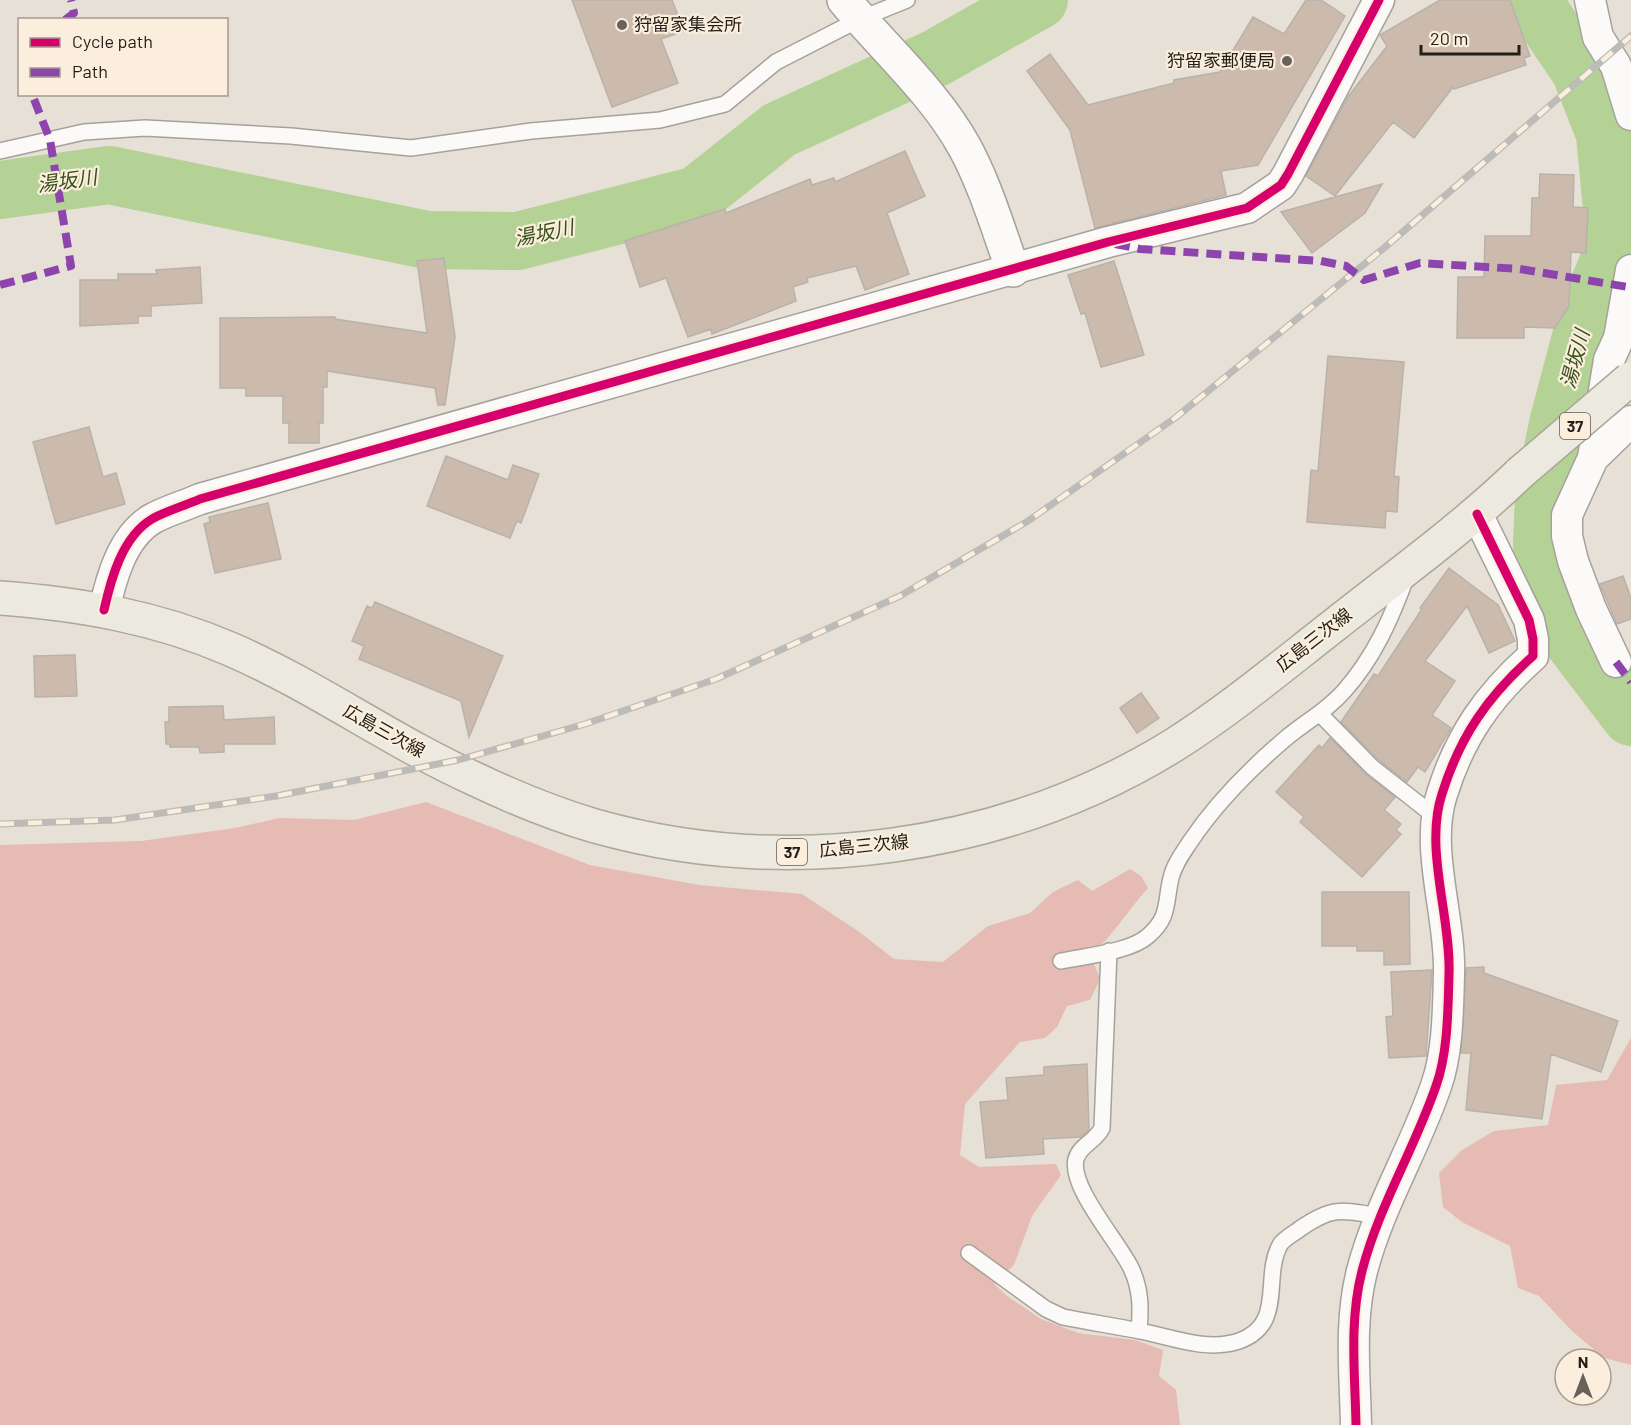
<svg xmlns="http://www.w3.org/2000/svg" width="1631" height="1425" viewBox="0 0 1631 1425" font-family="Barlow,'Noto Sans JP',sans-serif">
<style>
.green{fill:#e6bbb3}
.lines{fill:none;stroke-linecap:round;stroke-linejoin:round}
.river{stroke:#b4d196;stroke-width:58}
.building{fill:#ccbbad;stroke:#b8b2ab;stroke-width:1.5}
.lane-casing{stroke:#a6a19a;stroke-width:18}
.street-casing{stroke:#a6a19a;stroke-width:33}
.secondary-casing{stroke:#a6a19a;stroke-width:36}
.primary-casing{stroke:#aca896;stroke-width:36}
.lane{stroke:#fbfaf9;stroke-width:15}
.street{stroke:#fbfaf9;stroke-width:30}
.secondary{stroke:#fbfaf9;stroke-width:33}
.primary{stroke:#ebe9e0;stroke-width:33}
.rail-casing{stroke:#bcbbb8;stroke-width:7}
.rail{stroke:#fbeedc;stroke-width:4.5;stroke-dasharray:14;stroke-linecap:butt}
.primary-bridge-casing{stroke:#aca896;stroke-width:36;stroke-linecap:butt}
.primary-bridge{stroke:#ebe9e0;stroke-width:33}
.quiet{stroke:#8e44ad;stroke-width:8;stroke-dasharray:15 8;stroke-linecap:butt}
.cycleway-casing{stroke:#fbeedc;stroke-width:13}
.cycleway{stroke:#d6006c;stroke-width:9}
.poi-dot{fill:#67625a;stroke:#fbeedc;stroke-width:2}
.labels{text-anchor:middle;stroke-width:4.5;stroke-linejoin:round;paint-order:stroke}
.shield{fill:#fbeedc;stroke:#645c53;stroke-width:1.5}
.shield-label{font-size:16px;font-weight:bold;fill:#231e18}
.poi-label{font-size:18px;fill:#231e18;stroke:#fbeedc;text-anchor:start}
.street-label{font-size:18px;fill:#231e18;stroke:#fbeedc}
.water-label{font-size:20px;font-style:italic;fill:#36511b;stroke:#fbeedc}
</style>
<rect width="100%" height="100%" fill="#e6e0d6"/>
<path class="green" d="M426,802L590,865L699,885L802,894L858,931L894,959L943,962L988,926L1030,913L1053,892L1078,880L1092,891L1130,869L1141,876L1148,888C1128,910 1113,935 1091,956L1100,979L1090,1000L1067,1006L1057,1027L1045,1038L1020,1042L965,1104L960,1155L979,1167L1056,1164L1061,1175L1032,1216L1014,1265L994,1284L1007,1296L1041,1319L1078,1333L1135,1340L1163,1350L1159,1376L1176,1390L1180,1425H0V845L141,841L235,828L280,818L354,820Z
M1631,1038V1365L1604,1358L1573,1332L1539,1296L1518,1288L1510,1246L1462,1222L1443,1207L1439,1173L1462,1150L1494,1131L1548,1125L1556,1085L1607,1080Z"/>
<g class="lines">
<path class="river" d="M1532,0L1580,70L1605,134L1614,230L1610,259L1588,311L1558,424L1544,494L1542,545L1545,565L1573,641L1631,717
M0,190L109,175L427,240L518,241L697,195L779,130L936,58L1039,0"/>
</g>
<path class="building" d="M572,0H672L684,31L661,39L678,83L612,107Z
M1306,0H1321L1345,16L1258,165L1221,171L1226,195L1095,228L1070,130L1027,71L1050,54L1088,105L1174,83V80L1220,72L1253,17L1284,34Z
M1440,0H1510L1530,56L1524,58L1526,65L1454,89L1453,87L1414,138L1393,122L1335,196L1306,176L1348,97L1387,46L1380,35Z
M905,151L925,196L887,213L909,274L865,290L856,266L807,278L808,282L793,287L796,301L712,334L711,329L688,337L666,278L640,287L625,241L725,209L726,213L810,179L812,185L834,178L835,182Z
M1540,174L1574,175L1573,207L1588,208L1586,253L1571,252L1569,306L1555,328L1524,327V338H1457L1458,277H1484L1485,236H1531L1532,198H1539Z
M1382,184L1365,213L1312,253L1281,212Z
M444,258L455,337L445,405H438L435,388L327,371V387H323V423H319V443H289V423H283V396H246V388H220V318L335,317V319L427,333L417,261Z
M1114,261L1144,355L1101,367L1085,313L1081,314L1068,275Z
M200,267L202,303L151,306V316H138V323L80,326V280H118V274H157L156,270Z
M1328,356L1404,362L1394,476L1399,477L1397,512L1386,511L1385,528L1307,522L1311,470L1318,471Z
M89,427L103,477L116,473L125,504L56,524L33,442Z
M446,456L508,480L513,465L539,474L521,523L517,521L510,538L427,506Z
M268,503L281,559L215,573L204,524L210,522L209,517Z
M1449,568L1498,605L1515,641L1489,653L1467,606L1425,661L1455,681L1432,715L1451,728L1425,772L1418,767L1407,782L1379,760L1341,722L1374,674L1378,676L1422,609L1420,608Z
M1623,576L1631,598V619L1617,624L1600,584Z
M375,602L503,656L469,737L461,701L359,659L364,646L352,641L367,606L372,608Z
M75,655L77,696L35,697L34,656Z
M1141,693L1159,718L1137,733L1120,708Z
M223,706L224,720L274,717L275,744H224V752L200,753L199,747H170V744H166L165,722H169V707Z
M1330,738L1365,774L1395,797L1384,810L1401,824L1396,830L1401,834L1362,877L1300,822L1304,817L1276,792L1319,745L1322,748Z
M1322,892H1409L1410,964L1384,965V951H1357V946H1322Z
M1484,967V973L1618,1021L1601,1072L1551,1054L1542,1119L1466,1110L1471,1053H1461L1466,968Z
M1432,970L1426,1056L1389,1058L1386,1017L1393,1016L1391,972Z
M1087,1064L1089,1130L1080,1137L1043,1139L1044,1154L986,1158L980,1102L1008,1100L1006,1078L1044,1075V1067Z"/>
<g class="lines">
<defs>
<path id="lane" d="M0,151L84,132L145,128L291,136L411,148L531,131L660,120L725,104L776,62L860,19L907,0
M1320,714L1372,767L1437,818
M1109,951L1102,1128C1096,1141 1080,1145 1076,1159C1069,1187 1118,1241 1131,1268C1141,1289 1141,1308 1139,1331
M1061,961C1085,956 1130,952 1148,936C1170,917 1165,903 1171,878C1174,865 1182,854 1190,842C1216,803 1250,769 1285,739C1305,722 1328,710 1345,690C1374,657 1391,619 1406,578
M969,1253L1046,1309L1063,1317C1089,1322 1114,1326 1140,1331C1171,1337 1207,1352 1239,1341C1286,1324 1262,1278 1280,1245C1283,1239 1295,1233 1301,1228C1333,1206 1342,1210 1379,1216"/>
<path id="street" d="M1590,0L1598,37L1616,66L1631,115
M1593,458L1631,421
M104,610C111,579 122,537 152,519C166,511 184,506 200,499L1108,242L1247,208L1281,185L1288,174L1379,0
M1616,662L1591,609L1573,561L1567,536V515L1593,458L1609,360L1619,338L1631,270
M1356,1425C1355,1374 1349,1321 1362,1271C1379,1206 1414,1150 1436,1086C1448,1053 1448,1009 1449,974C1451,917 1424,848 1442,794C1460,736 1488,696 1533,656V639L1529,620L1477,514"/>
<path id="secondary" d="M844,0C883,47 934,92 964,146C985,184 998,229 1013,270"/>
<path id="primary" d="M0,598C80,604 156,617 230,649C316,686 392,742 477,780C515,798 554,814 595,826C787,880 1004,850 1174,745C1231,709 1283,665 1337,623C1399,574 1463,528 1520,473"/>
</defs>
<use href="#lane" class="lane-casing"/>
<use href="#street" class="street-casing"/>
<use href="#secondary" class="secondary-casing"/>
<use href="#primary" class="primary-casing"/>
<use href="#lane" class="lane"/>
<use href="#street" class="street"/>
<use href="#secondary" class="secondary"/>
<use href="#primary" class="primary"/>
<defs>
<path id="rail" d="M0,824L115,820L276,796L458,760L585,724L716,679L900,596L1028,521L1175,418L1384,248L1631,36"/>
</defs>
<use href="#rail" class="rail-casing"/>
<use href="#rail" class="rail"/>
<defs>
<path id="primary-bridge" d="M1520,473L1630,379"/>
</defs>
<use href="#primary-bridge" class="primary-bridge-casing"/>
<use href="#primary-bridge" class="primary-bridge"/>
<path class="quiet" d="M65,20L74,13L71,0
M1115,244L1140,249L1321,261L1346,266L1364,280L1420,263L1520,269L1628,287
M0,285L71,266L50,140L32,94
M1616,662L1631,682"/>
<defs>
<path id="cycleway" d="M104,610C111,579 122,537 152,519C166,511 184,506 200,499L1108,242L1247,208L1281,185L1288,174L1379,0
M1356,1425C1355,1374 1349,1321 1362,1271C1379,1206 1414,1150 1436,1086C1448,1053 1448,1009 1449,974C1451,917 1424,848 1442,794C1460,736 1488,696 1533,656V639L1529,620L1477,514"/>
</defs>
<use href="#cycleway" class="cycleway-casing"/>
<use href="#cycleway" class="cycleway"/>
</g>
<g class="poi-dot">
<circle cx="622" cy="25" r="6"/>
<circle cx="1287" cy="61" r="6"/>
</g>
<g class="labels">
<g class="shield">
<rect x="1560" y="413" width="30" height="26" rx="4.5"/>
<rect x="777" y="839" width="30" height="26" rx="4.5"/>
</g>
<g class="shield-label">
<text x="1575" y="432">37</text>
<text x="792" y="858">37</text>
</g>
<g class="poi-label">
<text x="634" y="31">狩留家集会所</text>
<text x="1275" y="67" text-anchor="end">狩留家郵便局</text>
</g>
<g class="street-label">
<text transform="translate(1314 640) rotate(-38)" y="6">広島三次線</text>
<text transform="translate(384 731) rotate(29)" y="6">広島三次線</text>
<text transform="translate(864 846) rotate(-6)" y="6">広島三次線</text>
</g>
<g class="water-label">
<text transform="translate(67 181) rotate(-8)" y="7">湯坂川</text>
<text transform="translate(544 233) rotate(-12)" y="7">湯坂川</text>
<text transform="translate(1575 359) rotate(-75)" y="7">湯坂川</text>
</g>
</g>
<rect x="18" y="18" width="210" height="78" fill="#fbeedc" stroke="#a59b8e" stroke-width="1.5"/>
<rect x="30" y="38" width="30" height="9" fill="#d6006c" stroke="#a59b8e" stroke-width="1.5"/>
<text x="72" y="48" font-size="18" fill="#231e18">Cycle path</text>
<rect x="30" y="68" width="30" height="9" fill="#8e44ad" stroke="#a59b8e" stroke-width="1.5"/>
<text x="72" y="78" font-size="18" fill="#231e18">Path</text>
<g transform="translate(1583 1377)"><circle r="28" fill="#fbeedc" stroke="#a59b8e" stroke-width="1.5"/>
<path d="M0-4.5L10 22L0 15L-10 22Z" fill="#67625a"/>
<text y="-9" font-size="16" font-weight="bold" text-anchor="middle" fill="#231e18">N</text>
</g>
<path d="M1421 45v9h98v-9" fill="none" stroke="#231e18" stroke-width="3"/>
<text x="1430" y="45" font-size="18" fill="#231e18" stroke="#fbeedc" stroke-width="4.5" paint-order="stroke">20 m</text>
</svg>
